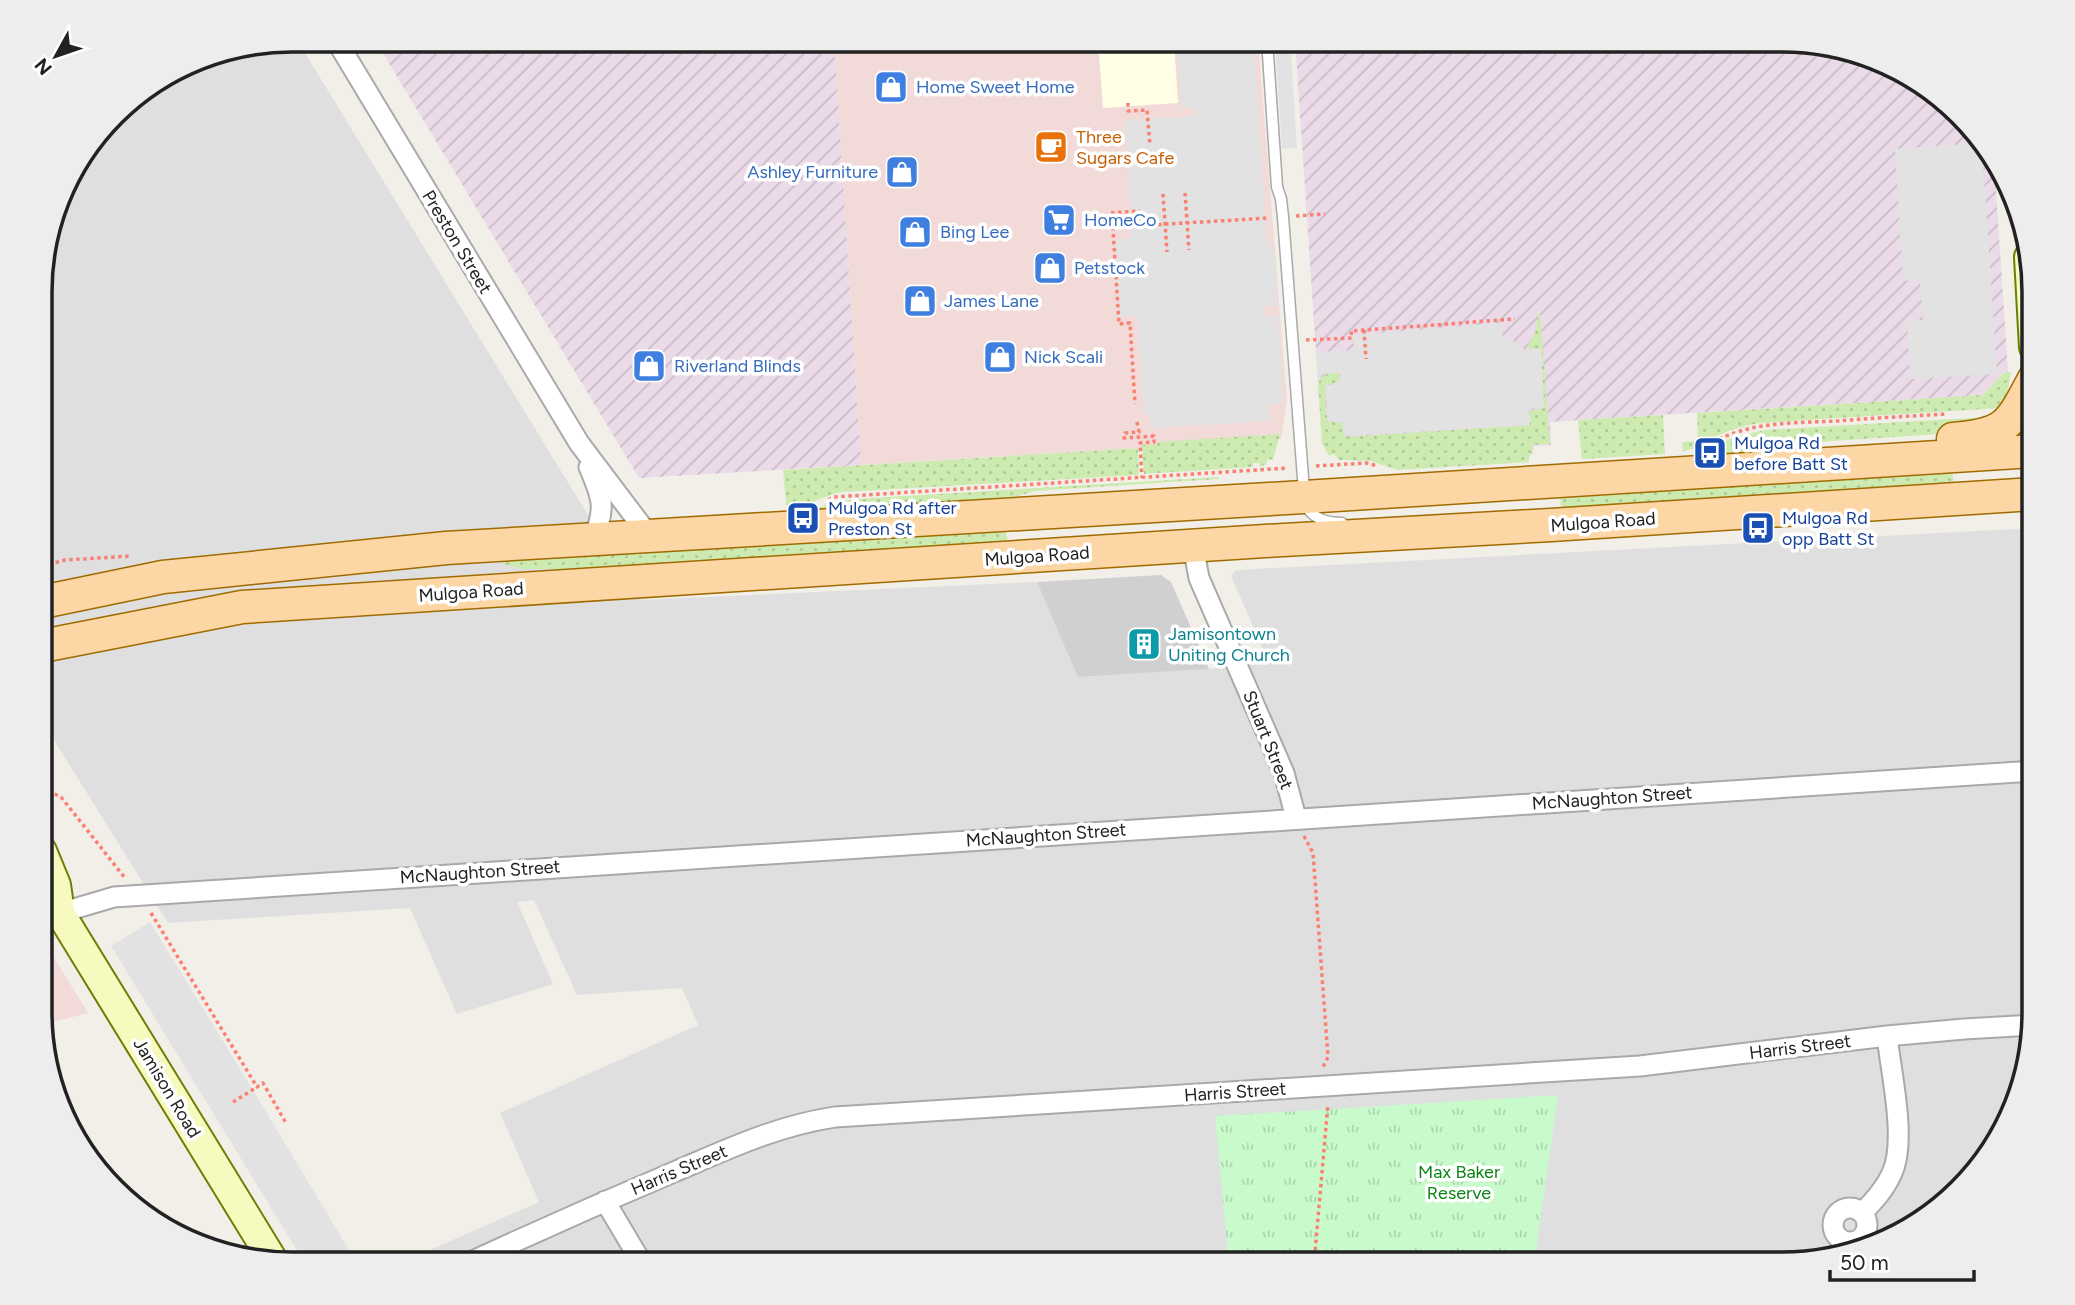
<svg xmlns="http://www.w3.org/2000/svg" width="2075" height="1305" viewBox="0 0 2075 1305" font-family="Figtree,sans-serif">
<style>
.residential{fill:#e0dfdf}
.commercial{fill:#f2dad9}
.industrial{fill:url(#industrial-furrows)}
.education{fill:#ffffe5}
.religious{fill:#d0d0d0}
.grass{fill:url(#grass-dots)}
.park{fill:url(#park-tufts)}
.parking{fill:#e2e2e2}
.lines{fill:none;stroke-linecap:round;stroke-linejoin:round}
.lane-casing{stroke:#a9a9a9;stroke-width:13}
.street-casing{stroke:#a9a9a9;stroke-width:23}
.secondary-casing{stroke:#707d05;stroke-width:32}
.primary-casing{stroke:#a06b00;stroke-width:35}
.path{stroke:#fa8072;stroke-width:3.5;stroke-dasharray:3.5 3.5;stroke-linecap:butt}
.lane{stroke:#fff;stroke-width:10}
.street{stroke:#fff;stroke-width:19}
.secondary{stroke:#f7fabf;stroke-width:28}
.primary{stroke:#fcd6a4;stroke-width:32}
.labels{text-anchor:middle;stroke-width:7;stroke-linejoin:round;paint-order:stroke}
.shop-label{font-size:18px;fill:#366cbe;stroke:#fff;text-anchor:start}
.food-label{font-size:18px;fill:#c56008;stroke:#fff;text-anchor:start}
.street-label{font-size:18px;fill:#222;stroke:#fff}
.transit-label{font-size:18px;fill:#164399;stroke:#fff;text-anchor:start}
.culture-label{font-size:18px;fill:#0d838f;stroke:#fff;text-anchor:start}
.park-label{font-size:18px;fill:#0c8416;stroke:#fff}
.rim{fill:none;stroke:#222;stroke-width:3.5}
</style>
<defs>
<pattern id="industrial-furrows" width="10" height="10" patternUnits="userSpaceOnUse" patternTransform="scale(1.75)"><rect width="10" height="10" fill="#ebdbe8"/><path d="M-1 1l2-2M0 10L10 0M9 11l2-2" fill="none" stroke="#c9bcc7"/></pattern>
<pattern id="grass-dots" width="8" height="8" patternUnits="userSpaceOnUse" patternTransform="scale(1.75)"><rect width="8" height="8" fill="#cdebb0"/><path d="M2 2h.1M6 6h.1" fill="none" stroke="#b0c997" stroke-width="1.8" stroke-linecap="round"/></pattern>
<pattern id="park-tufts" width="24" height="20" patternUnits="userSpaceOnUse" patternTransform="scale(1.75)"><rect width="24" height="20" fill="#c8facc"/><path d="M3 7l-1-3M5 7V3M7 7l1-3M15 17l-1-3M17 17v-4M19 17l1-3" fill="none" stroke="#acd6af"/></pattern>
</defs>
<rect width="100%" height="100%" fill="#f2efe9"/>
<path class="residential" d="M292,40H297L640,600L1037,582L1079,677L1209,669L1269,663L1231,576L1236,570L2034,528V1029L1992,1152L1909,1231L1799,1264L396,1265L539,1202L500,1113L698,1025L682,988L577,995L534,900L517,902L553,984L457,1014L410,908L168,923L42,721V260L66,181L126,103L196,59Z"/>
<path class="commercial" d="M834,40H1258L1287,400L1281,439L861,465Z
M42,938L88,1013L42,1025Z"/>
<path class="industrial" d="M375,40H834L861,465L639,478Z
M1295,40H1783L1863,54L1922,83L1994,159L2008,372L2003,373L1983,395L1578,420L1550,422L1551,445L1341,459L1336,454H1330L1320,382H1318Z"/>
<path class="education" d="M1098,40H1174L1178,103L1103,108Z"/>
<path class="religious" d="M1161,575L1171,582L1209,669L1078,677L1037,582Z"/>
<path class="grass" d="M1539,312H1540L1550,444L1533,445V454L1529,455V462L1397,470L1371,461L1339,460L1334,454L1329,456L1322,443L1318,384C1321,374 1330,372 1338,373L1340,382L1325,385L1327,422H1341L1343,424L1344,437L1530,425V411L1544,408L1541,349L1526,348L1535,333Z
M2011,372L2007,396L1999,408L1759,423C1744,426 1729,430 1715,437C1704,442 1695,450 1683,451L1682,442L1698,441L1697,413L1983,395L2003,373Z
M1663,415L1665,454L1582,459L1578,420Z
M1987,417L1972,432L1769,445L1726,457H1694L1733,437L1765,430Z
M1280,434L1273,460L1268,459L1266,464L1260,467L1259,463H1253V467L1144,474L1142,445L1157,444V442Z
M1138,448L1139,475L843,492L833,494L795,509H788L786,504L783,470Z
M1952,467L1954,489L1561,514L1560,492Z
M1219,477V479L1035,491L987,505L811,512L830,502L871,498Z
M1005,527L1009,547L626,569H522L502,564V556Z"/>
<path class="park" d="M1558,1095L1535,1258L1551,1264H1229L1215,1116Z"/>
<path class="parking" d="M1177,40H1254L1266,236L1275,255L1278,309L1271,305L1264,306L1263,314L1264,316L1278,315L1283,403L1269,405L1270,421L1151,428L1149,413H1144L1137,316L1119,317L1115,240L1132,237L1125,120L1195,116V107H1181Z
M1275,40H1290L1297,148L1282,149Z
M1980,143L1982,146L1997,374L1910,379L1907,321L1923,320L1920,280L1903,281L1895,149Z
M1501,323L1503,341L1510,339L1525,350L1541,349L1544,408L1529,409L1530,425L1344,436L1342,421L1328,422L1325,385L1340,384V374L1337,372H1328L1322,375L1318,382L1316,352L1354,350L1353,335Z
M150,922L253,1090L358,1265H306L111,946Z"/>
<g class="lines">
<defs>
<path id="lane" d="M1267,40L1277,187L1281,199L1283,217L1305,504C1313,519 1326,523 1342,523"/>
<path id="street" d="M336,40L579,443L650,537
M589,467C603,500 606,507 593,541
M1193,546L1199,578L1284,773L1296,818
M60,913L114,897L2034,771
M605,1201L643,1265
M1833 1225a17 17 0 1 1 34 0a17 17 0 1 1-34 0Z
M1862,1213C1874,1201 1885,1189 1892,1173C1907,1141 1891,1073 1887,1036
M464,1265C533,1233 603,1202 674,1172C728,1149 776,1126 835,1117L1640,1066L1887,1036L1964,1029L2034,1025"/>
<path id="secondary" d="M2029,257L2034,347
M42,851L56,885L60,913
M42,897L60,913L274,1262"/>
<path id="primary" d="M1953,439C2007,435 2010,424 2034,379
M42,602L163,577L446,548L1304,497L2034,451
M42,646L242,607L1265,541L1551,525L2034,494"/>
</defs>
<use href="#lane" class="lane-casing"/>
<use href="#street" class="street-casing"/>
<use href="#secondary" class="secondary-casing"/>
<use href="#primary" class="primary-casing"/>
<path class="path" d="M1128,103V111L1147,110L1150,146
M1185,193L1189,250
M1163,194L1167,252
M1111,213L1140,211
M1112,213L1119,324L1130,323L1135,404
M1296,216L1325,214
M1151,225L1269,218
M1113,227L1131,226
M1364,330L1366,359
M1306,340L1352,338L1351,331L1515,319
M1137,422L1139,432L1125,433L1124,438L1154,436V442L1140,443L1142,478
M1707,446C1746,421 1794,423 1838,421C1874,418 1911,416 1947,414
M1316,466L1366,463L1378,466
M828,500L834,497L1288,468
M42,566L65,560L132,556
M42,788L61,797L125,878
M1304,836L1313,853L1328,1057L1322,1069
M151,913L257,1087L263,1083L286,1123
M233,1102L257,1087
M1314,1264L1328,1104"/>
<use href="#lane" class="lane"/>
<use href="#street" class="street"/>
<use href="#secondary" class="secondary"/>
<use href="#primary" class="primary"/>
</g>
<defs>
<symbol id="shop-square" viewBox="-11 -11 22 22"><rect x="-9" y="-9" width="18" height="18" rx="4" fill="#3f7fe0" stroke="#fff"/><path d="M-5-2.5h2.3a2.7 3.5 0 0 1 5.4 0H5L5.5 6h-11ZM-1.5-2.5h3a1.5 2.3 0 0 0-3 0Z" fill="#fff"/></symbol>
<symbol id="cafe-square" viewBox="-11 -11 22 22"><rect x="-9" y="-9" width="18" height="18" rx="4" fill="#e8710a" stroke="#fff"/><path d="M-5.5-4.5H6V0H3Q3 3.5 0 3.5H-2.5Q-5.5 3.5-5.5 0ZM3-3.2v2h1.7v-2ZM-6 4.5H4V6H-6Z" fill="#fff"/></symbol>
<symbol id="supermarket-square" viewBox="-11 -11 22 22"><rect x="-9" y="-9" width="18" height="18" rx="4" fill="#3f7fe0" stroke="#fff"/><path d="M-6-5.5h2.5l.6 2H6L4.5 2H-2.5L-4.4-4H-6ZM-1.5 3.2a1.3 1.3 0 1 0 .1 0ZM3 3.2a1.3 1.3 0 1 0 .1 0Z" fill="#fff"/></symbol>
<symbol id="bus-square" viewBox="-11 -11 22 22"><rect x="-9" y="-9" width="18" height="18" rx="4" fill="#1a4fb4" stroke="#fff"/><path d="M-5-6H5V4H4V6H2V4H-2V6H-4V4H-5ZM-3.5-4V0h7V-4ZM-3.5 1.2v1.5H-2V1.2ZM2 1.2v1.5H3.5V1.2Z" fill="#fff"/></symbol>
<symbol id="building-square" viewBox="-11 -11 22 22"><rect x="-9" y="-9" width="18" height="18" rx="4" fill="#0f9aa8" stroke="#fff"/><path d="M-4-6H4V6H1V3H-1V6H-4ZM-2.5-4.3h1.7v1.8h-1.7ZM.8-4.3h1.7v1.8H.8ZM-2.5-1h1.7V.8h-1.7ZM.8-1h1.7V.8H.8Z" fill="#fff"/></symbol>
</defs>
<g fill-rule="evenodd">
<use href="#shop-square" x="872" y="68" width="38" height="38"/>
<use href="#cafe-square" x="1032" y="128" width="38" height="38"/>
<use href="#shop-square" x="883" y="153" width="38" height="38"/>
<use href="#supermarket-square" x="1040" y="201" width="38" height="38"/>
<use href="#shop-square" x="896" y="213" width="38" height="38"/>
<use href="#shop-square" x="1031" y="249" width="38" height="38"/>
<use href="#shop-square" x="901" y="282" width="38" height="38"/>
<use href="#shop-square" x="981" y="338" width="38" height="38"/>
<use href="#shop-square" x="630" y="347" width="38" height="38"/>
<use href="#bus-square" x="1691" y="434" width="38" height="38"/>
<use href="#bus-square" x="784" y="499" width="38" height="38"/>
<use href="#bus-square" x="1739" y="509" width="38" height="38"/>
<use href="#building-square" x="1125" y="625" width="38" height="38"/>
</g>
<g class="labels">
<g class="shop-label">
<text x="916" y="93">Home Sweet Home</text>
<text x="878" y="178" text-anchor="end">Ashley Furniture</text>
<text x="1084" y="226">HomeCo</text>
<text x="940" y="238">Bing Lee</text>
<text x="1074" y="274">Petstock</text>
<text x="944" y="307">James Lane</text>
<text x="1024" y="363">Nick Scali</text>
<text x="674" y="372">Riverland Blinds</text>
</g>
<g class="food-label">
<text x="1076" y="143">Three<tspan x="1076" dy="21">Sugars Cafe</tspan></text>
</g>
<g class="street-label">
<text transform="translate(457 242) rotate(59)" y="6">Preston Street</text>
<text transform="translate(1603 522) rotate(-4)" y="6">Mulgoa Road</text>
<text transform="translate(1037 556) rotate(-4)" y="6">Mulgoa Road</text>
<text transform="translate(471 592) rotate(-4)" y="6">Mulgoa Road</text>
<text transform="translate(1268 740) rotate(68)" y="6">Stuart Street</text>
<text transform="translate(1612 798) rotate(-4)" y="6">McNaughton Street</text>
<text transform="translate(1046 835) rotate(-4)" y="6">McNaughton Street</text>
<text transform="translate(480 872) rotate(-4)" y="6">McNaughton Street</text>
<text transform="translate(1800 1047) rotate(-7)" y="6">Harris Street</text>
<text transform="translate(167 1088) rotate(59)" y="6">Jamison Road</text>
<text transform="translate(1235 1092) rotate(-4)" y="6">Harris Street</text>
<text transform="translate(679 1170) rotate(-23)" y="6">Harris Street</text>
</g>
<g class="transit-label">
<text x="1734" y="449">Mulgoa Rd<tspan x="1734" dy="21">before Batt St</tspan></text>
<text x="828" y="514">Mulgoa Rd after<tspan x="828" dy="21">Preston St</tspan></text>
<text x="1782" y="524">Mulgoa Rd<tspan x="1782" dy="21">opp Batt St</tspan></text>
</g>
<g class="culture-label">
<text x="1168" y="640">Jamisontown<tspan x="1168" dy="21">Uniting Church</tspan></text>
</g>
<g class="park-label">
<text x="1459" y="1178">Max Baker<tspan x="1459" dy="21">Reserve</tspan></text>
</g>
</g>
<path d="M0 0H2075V1305H0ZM292 52H1782A240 240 0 0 1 2022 292V1012A240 240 0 0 1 1782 1252H292A240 240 0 0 1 52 1012V292A240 240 0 0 1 292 52Z" fill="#ededed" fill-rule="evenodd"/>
<path class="rim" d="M292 52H1782A240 240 0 0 1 2022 292V1012A240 240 0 0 1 1782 1252H292A240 240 0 0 1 52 1012V292A240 240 0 0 1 292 52Z"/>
<g transform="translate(56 56) rotate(230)" stroke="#ffffff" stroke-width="5" paint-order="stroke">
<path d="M0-5L12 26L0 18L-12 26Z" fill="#222222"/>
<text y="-10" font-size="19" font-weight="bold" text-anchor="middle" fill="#222222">N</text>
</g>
<path d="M1830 1270v10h144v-10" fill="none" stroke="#222222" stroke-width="3.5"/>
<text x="1840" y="1270" font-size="21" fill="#222222" stroke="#ffffff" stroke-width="5" paint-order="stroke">50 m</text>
</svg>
